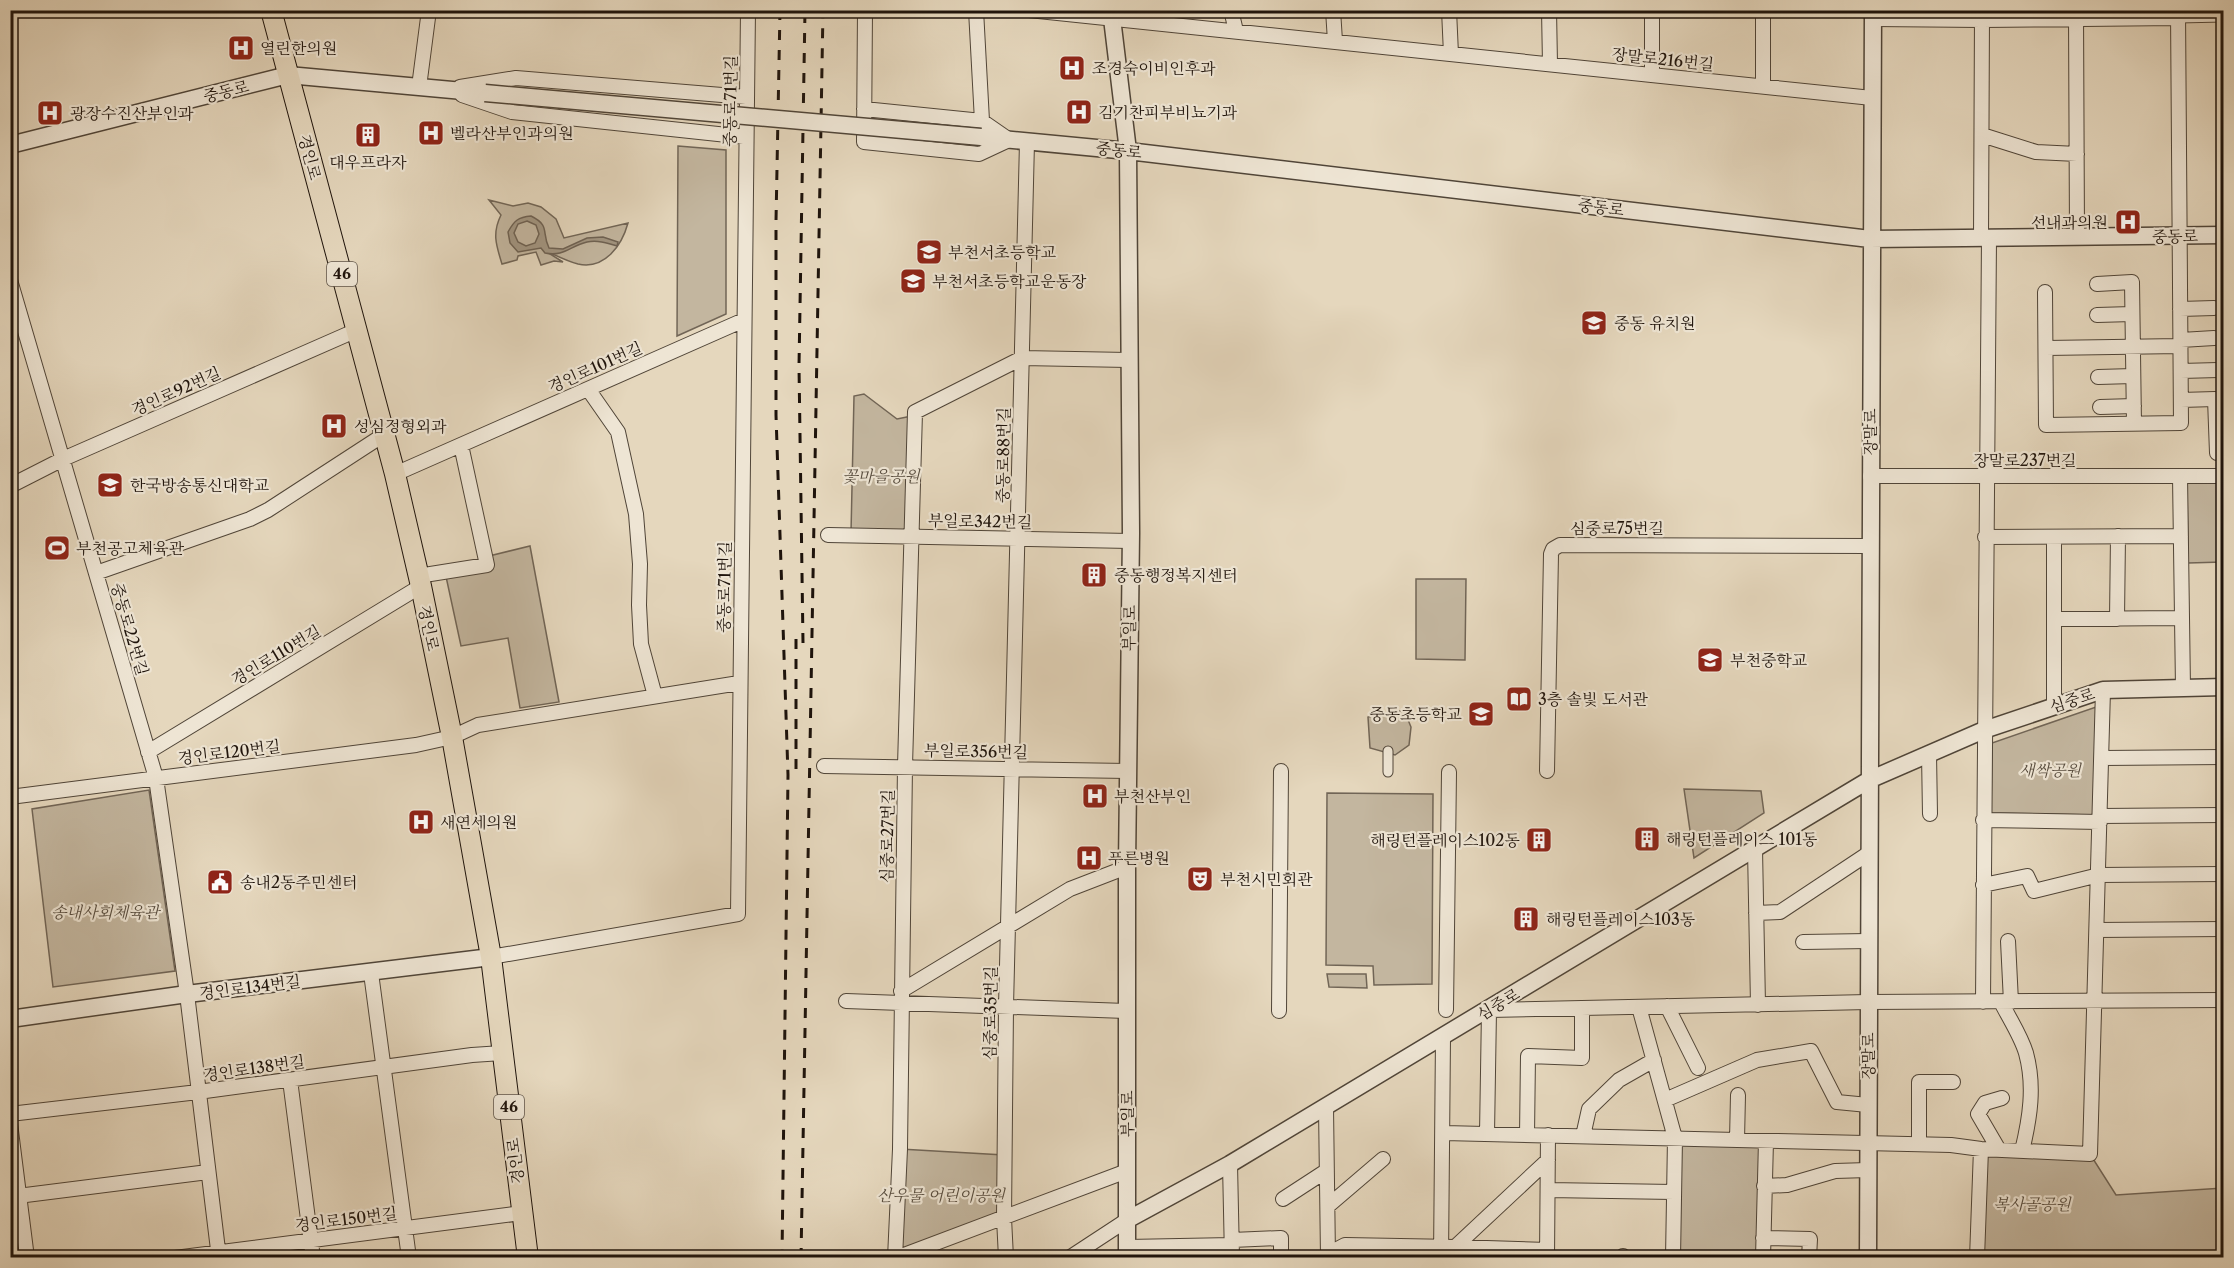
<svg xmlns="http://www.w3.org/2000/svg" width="2234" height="1268" viewBox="0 0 2234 1268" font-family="'Libre Caslon Text','Noto Serif KR',serif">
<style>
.green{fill:#c3b69f;stroke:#716556;stroke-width:1.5}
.water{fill:#a29581;stroke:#6e6152;stroke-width:1.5;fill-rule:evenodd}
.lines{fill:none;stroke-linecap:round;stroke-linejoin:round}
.pedestrian-casing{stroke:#504538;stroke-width:11}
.minor-casing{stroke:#504538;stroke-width:16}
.tertiary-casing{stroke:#504538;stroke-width:19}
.primary-casing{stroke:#1f140c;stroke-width:22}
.pedestrian{stroke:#eee5d4;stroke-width:9}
.minor{stroke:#eee5d4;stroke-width:14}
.tertiary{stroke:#eee5d4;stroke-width:16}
.primary{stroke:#e5d7bd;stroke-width:20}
.rail{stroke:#1f140c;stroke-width:3;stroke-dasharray:10 10;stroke-linecap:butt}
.tertiary-bridge-casing{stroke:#504538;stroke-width:19;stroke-linecap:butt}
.tertiary-bridge{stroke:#eee5d4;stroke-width:16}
.labels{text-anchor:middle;stroke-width:4.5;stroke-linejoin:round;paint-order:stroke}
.shield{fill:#eee5d4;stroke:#5d5348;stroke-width:1.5}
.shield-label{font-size:15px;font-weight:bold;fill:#1f140c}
.poi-label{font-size:16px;fill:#1f140c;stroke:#eee5d4;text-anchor:start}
.street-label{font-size:16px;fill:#1f140c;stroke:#eee5d4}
.park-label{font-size:16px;font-style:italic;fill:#584d3f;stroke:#eee5d4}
</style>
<rect width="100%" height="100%" fill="#e5d7bd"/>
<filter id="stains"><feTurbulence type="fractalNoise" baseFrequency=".00333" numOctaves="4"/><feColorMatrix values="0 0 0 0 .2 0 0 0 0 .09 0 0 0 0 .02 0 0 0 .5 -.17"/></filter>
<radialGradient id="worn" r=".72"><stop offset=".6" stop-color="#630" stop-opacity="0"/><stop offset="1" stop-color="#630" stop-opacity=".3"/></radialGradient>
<path class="green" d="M678,146L726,150V314L677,336Z
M489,200L513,206L528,203L541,207L556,219L564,238L628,223C622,245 605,270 578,264C566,261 553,254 542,249L563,262L554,261L541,265L536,252L518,256L517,260L502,264C496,245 492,233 501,215Z
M864,394L897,419L912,416L909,534L851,533L854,396Z
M2187,482L2223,483V562L2188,563Z
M530,546L559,702L520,708L508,638L461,646L445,572L485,557Z
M1416,579H1466L1465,660L1416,659Z
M2096,707L2094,815L1991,813L1992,743Z
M1404,710L1411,727L1409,745L1395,755L1370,748L1368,717Z
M1684,789L1761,791L1764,813L1694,858Z
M149,790L175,971L53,987L32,809Z
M1327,793L1433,794L1432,984L1374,985L1373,966L1326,965Z
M1327,974H1366L1367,988L1329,987Z
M1675,1138L1766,1141L1763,1257L1673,1254Z
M900,1149L1004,1155V1218L895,1258Z
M1981,1149L2090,1154L2116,1195L2223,1188V1257L1977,1258Z"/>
<path class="water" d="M531,216C551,226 541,232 549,248L563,249L587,238L603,237L618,242L617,246C607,243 598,240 587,242C570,246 564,257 545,253L541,248L518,252L510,243L508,232C514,221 518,217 531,216ZM527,221L536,225L539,234L535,243L526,246L518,242L514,233L518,224Z"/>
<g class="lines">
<defs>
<path id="pedestrian" d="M2178,18L2224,17
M1388,751V772"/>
<path id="minor" d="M865,10L864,142L979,154L1009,140
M976,10L982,121
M1029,10L1872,98
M1231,10L1236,31
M1333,10L1335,41
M1449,10L1451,54
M1549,10L1550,64
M2076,11L2077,237
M1873,19L1982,20L2178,18
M1652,75V10
M1763,86V10
M419,87L429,10
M460,87L516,78L746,97
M462,95L512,112L746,137
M864,109L982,121L1008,139
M1982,135L2036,152L2077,154
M1981,238L1982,13
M10,280L156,778L187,994L219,1258
M2097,284L2132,282L2134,424
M2045,292L2046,425L2181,423L2178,10
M2180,309L2214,308
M2097,315L2132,314
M2181,340L2214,338
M2046,348L2180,346
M2181,371L2218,370
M2098,377L2133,376
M588,389L618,432L636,514L640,564L639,605L641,644L655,696
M2181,400L2215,399L2217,453H2224
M2100,407L2134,406
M395,474L744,320
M1870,476H2224
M2180,476L2183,688
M10,486L63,459L357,330
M828,535L1130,541
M1985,537L2181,536
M96,573L250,519L268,510L385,434
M418,576L487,565L461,445
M2054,619L2182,618
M2117,619L2118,536
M2054,706V537
M148,752L421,586
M1929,754L1930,814
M2102,758L2224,757
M824,766L1128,771
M1547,771L1551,554L1553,549L1560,545L1870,546
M10,797L416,745L452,737L478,725L739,683
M2100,816L2224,815
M1983,820L2100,822
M1755,849L1758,1005
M1983,885L2027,876L2034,891L2099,875L2224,874
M1756,913L1780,912L1869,853
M2097,930L2224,929
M2008,941L2011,1002
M1803,942L1868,941
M491,957L738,914L748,10
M371,973L409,1258
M901,991L1070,889L1127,867
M846,1001L1126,1011
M1983,1002L1989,238
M2001,1002C2009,1018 2021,1036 2026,1053C2035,1086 2030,1118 2022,1151
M1667,1006L1698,1068
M1639,1007L1675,1138L1673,1258
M1446,1010L1449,772
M1279,1011L1281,771
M290,1080L313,1258
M1665,1100L1757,1060L1811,1051L1837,1102L1868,1105
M1326,1107L1328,1258
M10,1114L198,1092L472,1055L502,1053
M10,1123L27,1258
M1444,1133L1951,1145L1981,1149L2090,1154L2103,690
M1487,1134L1489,1010L1868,1002L2224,1000
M1527,1135L1528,1056L1582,1058V1008
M1583,1136L1589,1109L1619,1080L1654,1060
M1737,1140L1738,1095
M1919,1144V1082H1953
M1999,1150L1978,1114L1985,1103L2002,1098
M1230,1164L1232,1258
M1764,1186L1787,1185L1835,1171L1868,1170
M1548,1190L1674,1192
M10,1197L208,1172
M1283,1199L1326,1171
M1328,1206L1383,1159
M1763,1238L1810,1239L1809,1258
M1232,1240L1281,1238V1258
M1127,1247L1232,1245
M1455,1247L1547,1250
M1328,1254L1345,1245L1455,1247L1548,1160
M175,1258L522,1213
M895,1258L900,1149L905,766L915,412L1022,358L1128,360
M896,1258L1127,1171
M1006,1258L1004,1218L1006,1007L1027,142
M1069,1258L1127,1220
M1441,1258L1443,1037
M1547,1258L1548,1135
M1623,1258V1256
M1763,1258L1766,1141
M1977,1258L1981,1149"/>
<path id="tertiary" d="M1111,10L1128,151L1131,533L1127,867V1258
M981,137L1128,151L1870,239L2224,235
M10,145L288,75L485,93
M10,1019L187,994L491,957
M1127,1220L1230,1164L1869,780L1984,730L2103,690L2224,687
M1868,1258L1873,10"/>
<path id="primary" d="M271,10L395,474L421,586L452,737L491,957L528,1258"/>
</defs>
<use href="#pedestrian" class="pedestrian-casing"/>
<use href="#minor" class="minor-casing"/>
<use href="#tertiary" class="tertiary-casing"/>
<use href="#primary" class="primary-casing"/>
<use href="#pedestrian" class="pedestrian"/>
<use href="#minor" class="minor"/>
<use href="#tertiary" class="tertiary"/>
<use href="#primary" class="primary"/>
<path class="rail" d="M780,10L776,221V415L788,775L782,1258
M803,643L799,366L805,10
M796,769V634
M801,1258L823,10"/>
<defs>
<path id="tertiary-bridge" d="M485,93L981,137"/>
</defs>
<use href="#tertiary-bridge" class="tertiary-bridge-casing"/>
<use href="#tertiary-bridge" class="tertiary-bridge"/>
</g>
<defs>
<symbol id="hospital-square" viewBox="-11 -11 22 22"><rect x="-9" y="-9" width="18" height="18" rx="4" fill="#8f2418" stroke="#eee5d4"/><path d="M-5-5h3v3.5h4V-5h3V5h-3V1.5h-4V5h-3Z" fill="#fff"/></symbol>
<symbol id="building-square" viewBox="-11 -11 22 22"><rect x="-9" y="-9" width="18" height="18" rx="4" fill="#8f2418" stroke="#eee5d4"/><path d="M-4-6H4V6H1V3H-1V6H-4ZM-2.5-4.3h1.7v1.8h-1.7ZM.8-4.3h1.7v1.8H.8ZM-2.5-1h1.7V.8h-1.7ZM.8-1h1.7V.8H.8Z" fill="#fff"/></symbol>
<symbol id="school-square" viewBox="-11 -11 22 22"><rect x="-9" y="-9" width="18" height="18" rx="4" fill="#8f2418" stroke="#eee5d4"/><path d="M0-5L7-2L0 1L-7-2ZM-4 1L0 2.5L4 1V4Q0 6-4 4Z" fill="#fff"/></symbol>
<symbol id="university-square" viewBox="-11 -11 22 22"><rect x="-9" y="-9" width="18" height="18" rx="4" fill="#8f2418" stroke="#eee5d4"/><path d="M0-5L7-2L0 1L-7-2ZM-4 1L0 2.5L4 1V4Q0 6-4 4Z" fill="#fff"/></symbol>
<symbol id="stadium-square" viewBox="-11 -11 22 22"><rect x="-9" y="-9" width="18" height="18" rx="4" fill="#8f2418" stroke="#eee5d4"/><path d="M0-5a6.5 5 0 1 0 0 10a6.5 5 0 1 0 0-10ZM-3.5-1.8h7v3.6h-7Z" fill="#fff"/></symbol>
<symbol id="library-square" viewBox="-11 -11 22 22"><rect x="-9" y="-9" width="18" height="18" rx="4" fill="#8f2418" stroke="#eee5d4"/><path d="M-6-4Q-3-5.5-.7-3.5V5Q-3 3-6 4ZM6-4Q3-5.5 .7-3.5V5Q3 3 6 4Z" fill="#fff"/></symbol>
<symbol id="theatre-square" viewBox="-11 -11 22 22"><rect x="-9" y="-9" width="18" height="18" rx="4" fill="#8f2418" stroke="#eee5d4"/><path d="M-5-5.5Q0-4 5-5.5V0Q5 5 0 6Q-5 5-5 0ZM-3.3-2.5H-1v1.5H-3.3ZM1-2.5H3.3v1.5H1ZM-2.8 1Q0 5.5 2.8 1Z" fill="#fff"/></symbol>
<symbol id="civic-square" viewBox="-11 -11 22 22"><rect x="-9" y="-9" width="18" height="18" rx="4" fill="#8f2418" stroke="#eee5d4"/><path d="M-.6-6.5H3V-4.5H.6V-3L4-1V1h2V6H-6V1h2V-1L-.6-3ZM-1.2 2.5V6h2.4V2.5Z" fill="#fff"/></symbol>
</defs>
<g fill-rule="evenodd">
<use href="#hospital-square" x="226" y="33" width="30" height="30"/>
<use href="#hospital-square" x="1057" y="53" width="30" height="30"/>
<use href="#hospital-square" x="1064" y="97" width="30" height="30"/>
<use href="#hospital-square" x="35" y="98" width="30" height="30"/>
<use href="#hospital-square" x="416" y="118" width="30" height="30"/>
<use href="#building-square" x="353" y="120" width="30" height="30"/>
<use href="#hospital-square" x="2113" y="207" width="30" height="30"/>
<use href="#school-square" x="914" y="237" width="30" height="30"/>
<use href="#school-square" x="898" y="266" width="30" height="30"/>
<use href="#school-square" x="1579" y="308" width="30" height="30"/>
<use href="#hospital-square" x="319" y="411" width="30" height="30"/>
<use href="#university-square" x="95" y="470" width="30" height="30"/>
<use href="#stadium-square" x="42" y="533" width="30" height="30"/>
<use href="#building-square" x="1079" y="560" width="30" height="30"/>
<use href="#school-square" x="1695" y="645" width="30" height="30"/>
<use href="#library-square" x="1504" y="684" width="30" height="30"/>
<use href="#school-square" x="1466" y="699" width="30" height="30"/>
<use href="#hospital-square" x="1080" y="781" width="30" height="30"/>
<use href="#hospital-square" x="406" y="807" width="30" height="30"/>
<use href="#building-square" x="1632" y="824" width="30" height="30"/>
<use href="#building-square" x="1524" y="825" width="30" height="30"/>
<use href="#hospital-square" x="1074" y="843" width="30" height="30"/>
<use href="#theatre-square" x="1185" y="864" width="30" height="30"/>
<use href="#civic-square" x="205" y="867" width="30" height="30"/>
<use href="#building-square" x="1511" y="904" width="30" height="30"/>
</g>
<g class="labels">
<g class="shield">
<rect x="327" y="262" width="30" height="24" rx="4.5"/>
<rect x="494" y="1095" width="30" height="24" rx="4.5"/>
</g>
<g class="shield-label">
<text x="342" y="279">46</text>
<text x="509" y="1112">46</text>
</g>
<g class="poi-label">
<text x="260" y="54">열린한의원</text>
<text x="1092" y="74">조경숙이비인후과</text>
<text x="1098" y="118">김기찬피부비뇨기과</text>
<text x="70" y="119">광장수진산부인과</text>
<text x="450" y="139">벨라산부인과의원</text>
<text x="368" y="168" text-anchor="middle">대우프라자</text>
<text x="2108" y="228" text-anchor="end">선내과의원</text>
<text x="948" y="258">부천서초등학교</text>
<text x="932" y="287">부천서초등학교운동장</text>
<text x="1614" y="329">중동 유치원</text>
<text x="354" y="432">성심정형외과</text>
<text x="130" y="491">한국방송통신대학교</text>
<text x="76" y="554">부천공고체육관</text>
<text x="1114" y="581">중동행정복지센터</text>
<text x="1730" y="666">부천중학교</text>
<text x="1538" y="705">3층 솔빛 도서관</text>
<text x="1462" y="720" text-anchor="end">중동초등학교</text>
<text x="1114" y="802">부천산부인</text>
<text x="440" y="828">새연세의원</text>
<text x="1666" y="845">해링턴플레이스 101동</text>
<text x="1520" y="846" text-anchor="end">해링턴플레이스102동</text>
<text x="1108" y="864">푸른병원</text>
<text x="1220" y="885">부천시민회관</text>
<text x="240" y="888">송내2동주민센터</text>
<text x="1546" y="925">해링턴플레이스103동</text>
</g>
<g class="street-label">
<text transform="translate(1663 59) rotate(6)" y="6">장말로216번길</text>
<text transform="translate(226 91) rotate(-14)" y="6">중동로</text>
<text transform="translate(730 101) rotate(-89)" y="6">중동로71번길</text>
<text transform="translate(1119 150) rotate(6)" y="6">중동로</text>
<text transform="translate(310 157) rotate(75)" y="6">경인로</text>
<text transform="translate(1601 207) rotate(7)" y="6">중동로</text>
<text transform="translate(2175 236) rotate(-1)" y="6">중동로</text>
<text transform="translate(595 367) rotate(-24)" y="6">경인로101번길</text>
<text transform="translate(176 391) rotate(-24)" y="6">경인로92번길</text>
<text transform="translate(1870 432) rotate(-90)" y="6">장말로</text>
<text transform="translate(1003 455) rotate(-89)" y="6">중동로88번길</text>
<text x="2025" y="466">장말로237번길</text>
<text transform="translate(980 521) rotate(1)" y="6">부일로342번길</text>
<text x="1617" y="534">심중로75번길</text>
<text transform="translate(724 587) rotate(-89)" y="6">중동로71번길</text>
<text transform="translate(429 628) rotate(78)" y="6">경인로</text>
<text transform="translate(1129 628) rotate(-89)" y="6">부일로</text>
<text transform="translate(130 629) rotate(74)" y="6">중동로22번길</text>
<text transform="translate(276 655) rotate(-31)" y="6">경인로110번길</text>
<text transform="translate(2072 700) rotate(-18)" y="6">심중로</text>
<text transform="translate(976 751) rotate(1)" y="6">부일로356번길</text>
<text transform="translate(229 752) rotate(-7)" y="6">경인로120번길</text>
<text transform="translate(887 836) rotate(-89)" y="6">심중로27번길</text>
<text transform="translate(250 987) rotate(-7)" y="6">경인로134번길</text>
<text transform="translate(1498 1004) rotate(-31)" y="6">심중로</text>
<text transform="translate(990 1013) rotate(-89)" y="6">심중로35번길</text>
<text transform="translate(1868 1056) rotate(-90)" y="6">장말로</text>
<text transform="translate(254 1068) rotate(-8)" y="6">경인로138번길</text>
<text transform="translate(1127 1114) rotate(-90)" y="6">부일로</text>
<text transform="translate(515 1161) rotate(-97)" y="6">경인로</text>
<text transform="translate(346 1219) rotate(-7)" y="6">경인로150번길</text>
</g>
<g class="park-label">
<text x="881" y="482">꽃마을공원</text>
<text x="2050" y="776">새싹공원</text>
<text x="105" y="918">송내사회체육관</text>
<text x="941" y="1201">산우물 어린이공원</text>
<text x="2032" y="1210">복사골공원</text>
</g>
</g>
<rect width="2234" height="1268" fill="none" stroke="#e5d7bd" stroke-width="36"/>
<rect x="12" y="12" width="2210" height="1244" fill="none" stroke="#1f140c" stroke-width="3"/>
<rect x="18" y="18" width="2198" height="1232" fill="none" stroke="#1f140c" stroke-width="1.5"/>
<rect width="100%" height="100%" filter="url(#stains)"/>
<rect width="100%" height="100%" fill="url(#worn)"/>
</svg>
